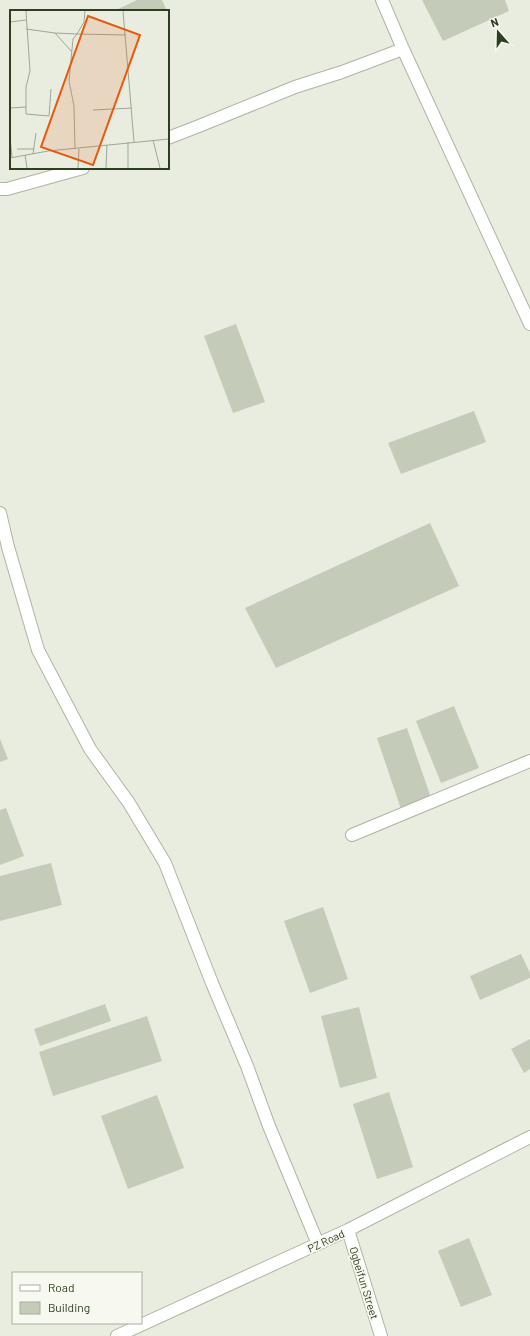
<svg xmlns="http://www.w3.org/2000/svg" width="530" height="1336" font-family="Barlow,sans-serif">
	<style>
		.building { fill: #c4cbb8 }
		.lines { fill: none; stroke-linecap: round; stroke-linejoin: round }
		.minor-casing { stroke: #adb5a2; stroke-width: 14 }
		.minor { stroke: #fff; stroke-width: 12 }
		.labels { text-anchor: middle; stroke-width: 3.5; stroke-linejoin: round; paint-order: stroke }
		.street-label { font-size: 11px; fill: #2e3f1f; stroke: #f7f9f1 }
		.inset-road { fill: none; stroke: #9ea793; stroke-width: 1 }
		.view { fill: #e8590c; fill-opacity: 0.15; stroke: #e8590c; stroke-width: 2 }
		.inset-edge { fill: none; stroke: #2e3f1f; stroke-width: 2 }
	</style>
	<rect width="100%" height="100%" fill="#e9ede0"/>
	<path class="building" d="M137,0h25l5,11h-53z
		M422,0h83l4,11 -66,30z
		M236,324l29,78 -32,11 -29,-77z
		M474,411l12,31 -85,32 -13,-31z
		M430,523l29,63 -183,82 -31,-60z
		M454,706l25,62 -38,15 -25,-62z
		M407,728l24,70 -30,11 -24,-71z
		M0,739l8,20 -8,3z
		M6,808l18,48 -24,9v-55z
		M51,863l11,42 -62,16v-45z
		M323,907l25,72 -38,14 -26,-72z
		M521,954l9,19v5l-50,22 -10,-24z
		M105,1004l6,17 -71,25 -6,-17z
		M359,1007l18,71 -37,10 -19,-72z
		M147,1016l15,45 -109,35 -14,-44z
		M530,1039v30l-6,4 -13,-24z
		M389,1092l24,75 -36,12 -24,-75z
		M157,1095l27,73 -56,21 -27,-73z
		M469,1238l23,57 -31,12 -23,-56z"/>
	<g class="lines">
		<g class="minor-casing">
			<path id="minor" d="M382,0l21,49 127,275
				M168,138l31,-12 96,-39 47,-15 61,-23
				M0,189h7l76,-21
				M0,513l8,34 30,103 52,99 39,54 36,60 47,120 35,83 22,60 49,118
				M352,835l178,-74
				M348,1230l33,106
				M117,1336l231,-106 182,-93"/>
		</g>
		<use href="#minor" class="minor"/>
	</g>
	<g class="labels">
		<g class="street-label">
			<text transform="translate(326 1241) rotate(-25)" y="4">PZ Road</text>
			<text transform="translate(364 1283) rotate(73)" y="4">Ogbeifun Street</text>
		</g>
	</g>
	<g transform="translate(10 10)">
		<rect width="159" height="159" fill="#e9ede0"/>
		<path class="inset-road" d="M16,1l4,60 -4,16v27l23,2 2,-27M113,1l11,131M0,12l16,-2M16,19l29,4 17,19M45,23l22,1 7,-12 1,-11M0,98l16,-1M83,100l39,-2M0,127l2,20M143,130l7,28M7,139h17M65,139l-1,-43 -5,-25 4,-42 4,-5 49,1M23,144l3,-21M15,145l2,13M0,148l38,-7 121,-12M68,158l1,-19M96,158l1,-23M118,158v-26"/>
		<path class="view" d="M78,6l52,19 -47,130 -52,-18z"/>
		<rect width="159" height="159" class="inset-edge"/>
	</g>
	<rect x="12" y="1272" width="130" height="52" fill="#f7f9f1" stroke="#a7af9d"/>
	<rect x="20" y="1285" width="20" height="6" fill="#ffffff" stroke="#a7af9d"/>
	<text x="48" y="1292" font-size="12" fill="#2e3f1f">Road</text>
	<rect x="20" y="1302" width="20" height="12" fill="#c4cbb8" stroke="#a7af9d"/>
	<text x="48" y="1312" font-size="12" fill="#2e3f1f">Building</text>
	<g transform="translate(498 32) rotate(340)" stroke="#f7f9f1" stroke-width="3" paint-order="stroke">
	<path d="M0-3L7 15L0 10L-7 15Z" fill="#2e3f1f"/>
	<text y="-6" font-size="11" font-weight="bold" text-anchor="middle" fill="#2e3f1f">N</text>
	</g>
</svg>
